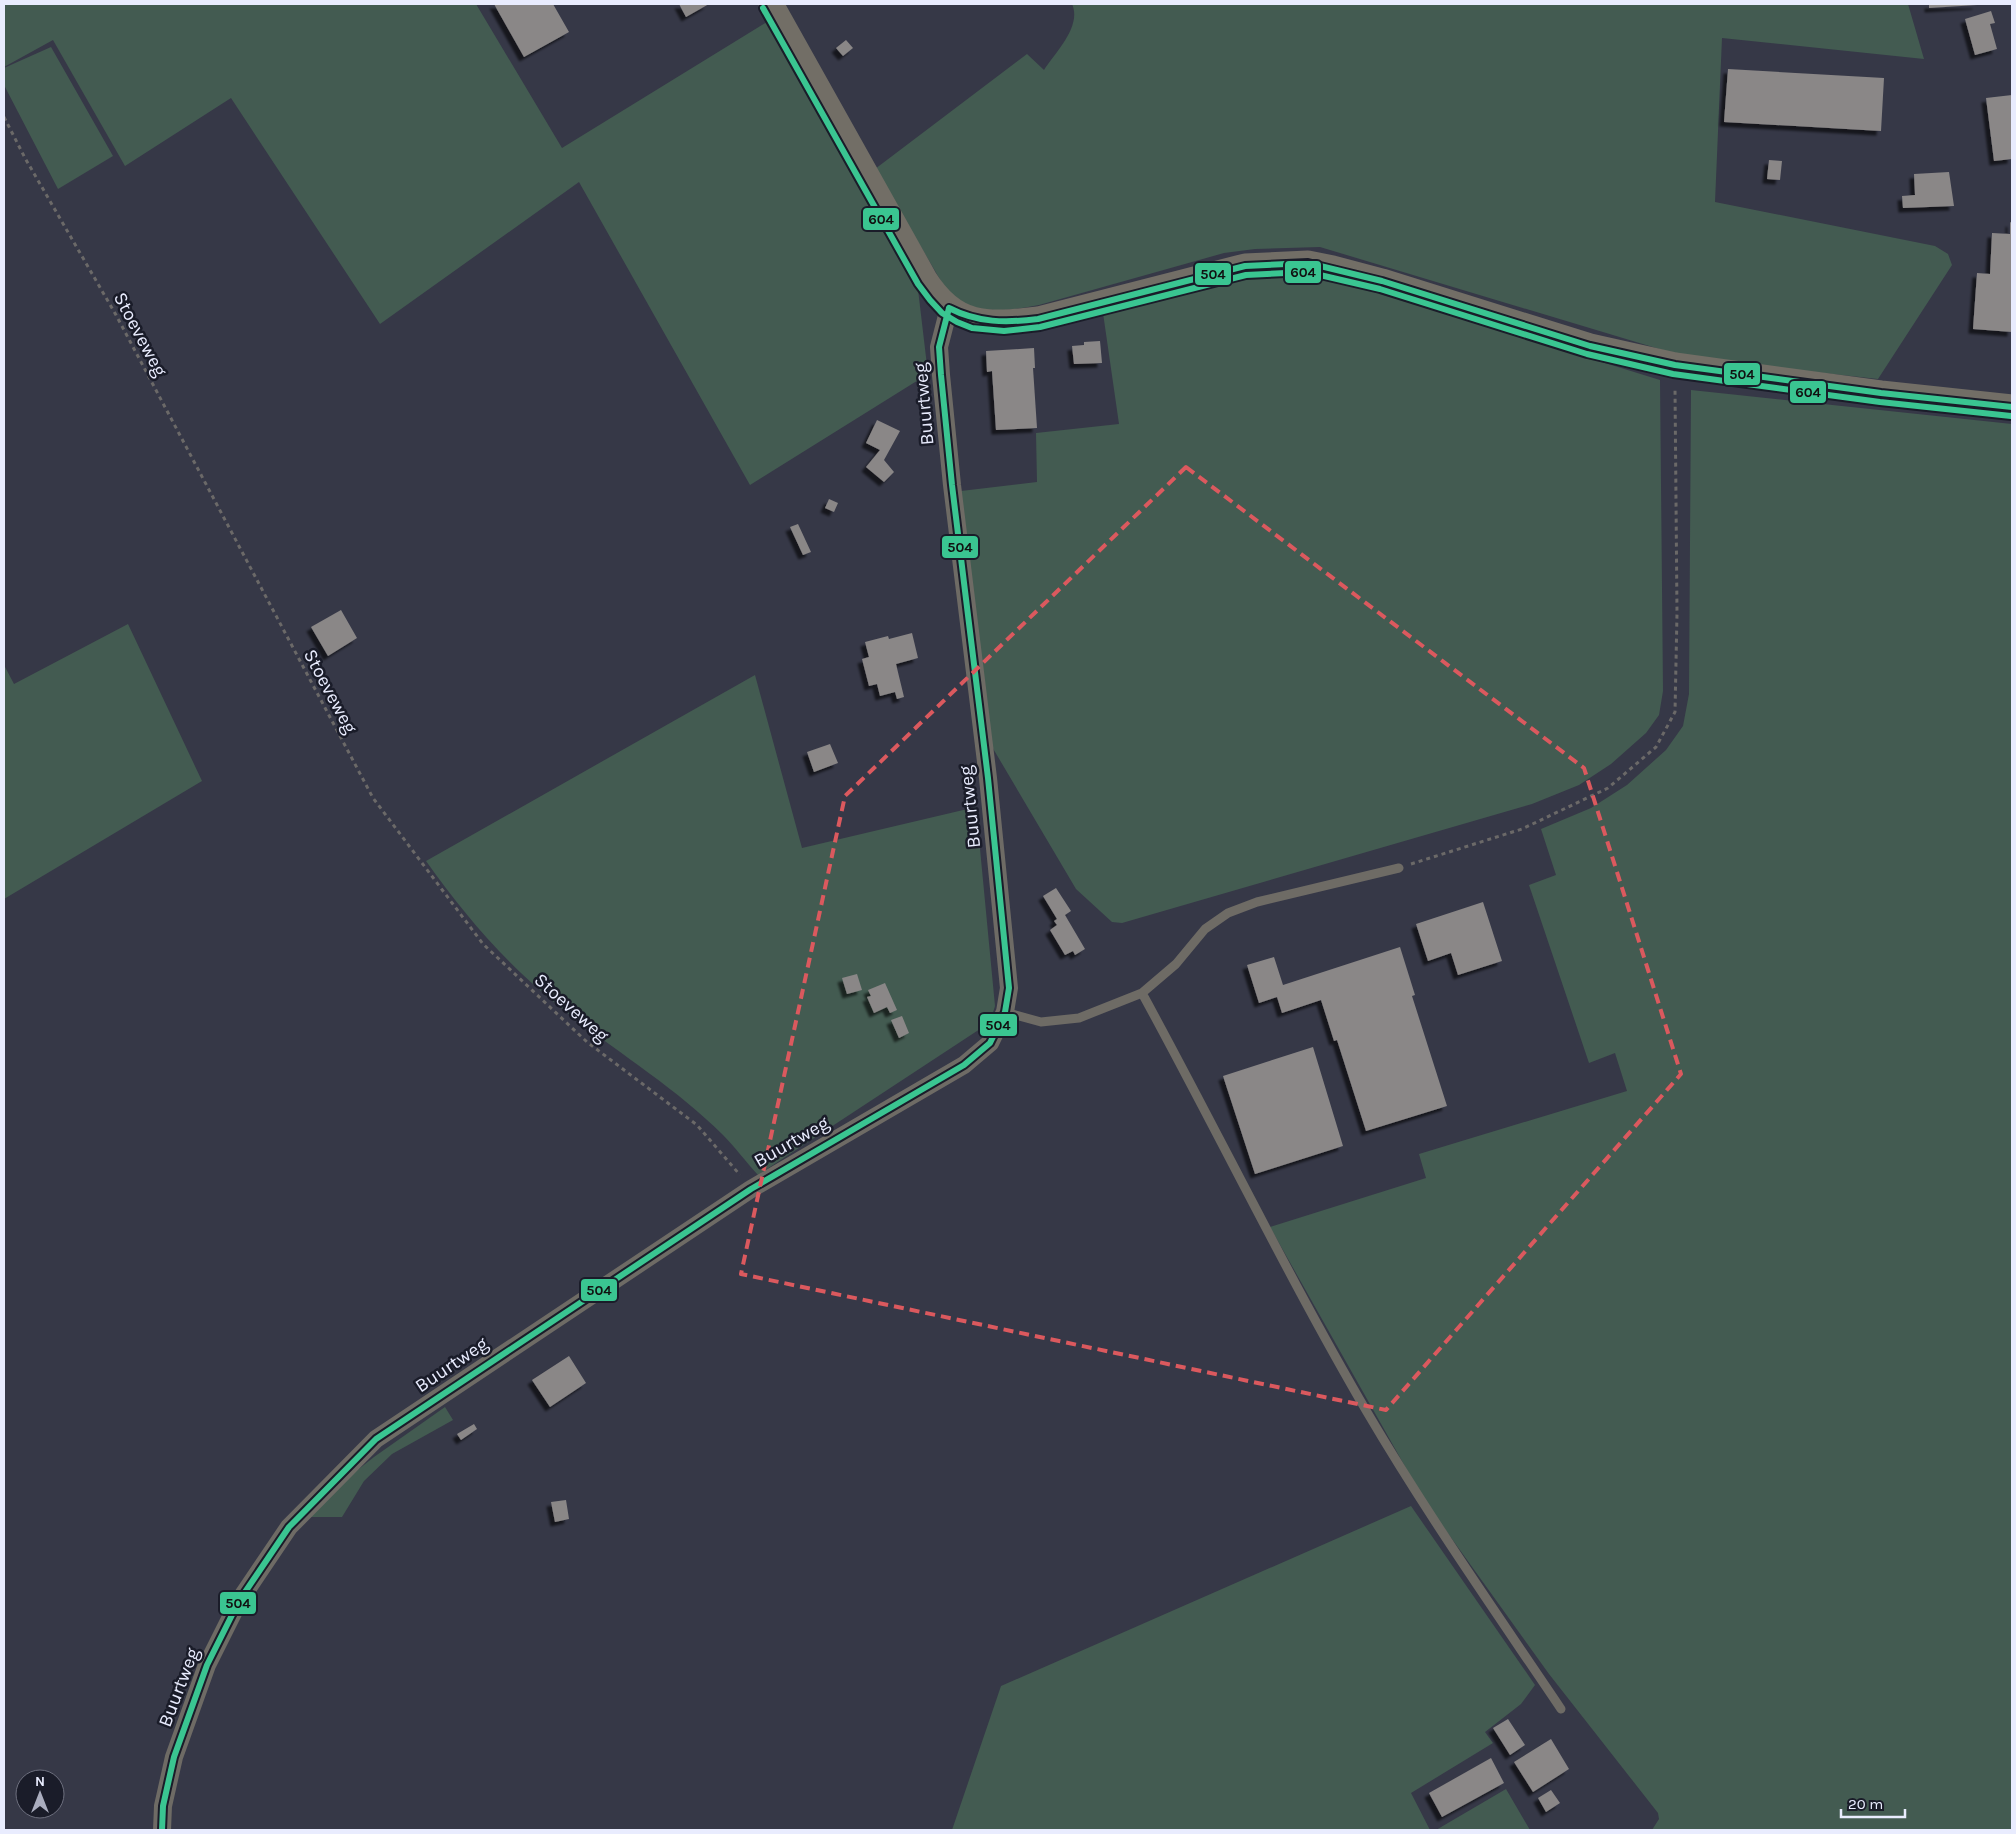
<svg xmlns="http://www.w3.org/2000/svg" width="2016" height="1834" font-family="Karla,sans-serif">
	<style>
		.green { fill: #435b51 }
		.building { fill: #8a8787; filter: url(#shadow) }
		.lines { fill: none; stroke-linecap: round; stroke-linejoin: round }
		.path { stroke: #6b6968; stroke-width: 3; stroke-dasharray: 4 4; stroke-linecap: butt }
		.lane { stroke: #6e6b65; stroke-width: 9 }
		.street { stroke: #6e6b65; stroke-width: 18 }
		.secondary { stroke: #726e66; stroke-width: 25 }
		.bus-1-casing { stroke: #1a1c29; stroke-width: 10 }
		.bus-2-casing { stroke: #1a1c29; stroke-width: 10 }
		.bus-1 { stroke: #3ac591; stroke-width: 6 }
		.bus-2 { stroke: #3ac591; stroke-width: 6 }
		.marked { fill: none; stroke: #db595e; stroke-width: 4; stroke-dasharray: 10 6; stroke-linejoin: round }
		.labels { text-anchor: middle; stroke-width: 5; stroke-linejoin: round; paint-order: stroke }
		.street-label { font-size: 19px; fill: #e9ecfe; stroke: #1a1c29 }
		.line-badge { stroke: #1a1c29; stroke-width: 2 }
		.pale-badge-label { font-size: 14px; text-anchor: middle; font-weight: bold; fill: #111 }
	</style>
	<defs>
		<filter id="shadow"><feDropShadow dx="-4.5" dy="4.5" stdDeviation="1" flood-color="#0009"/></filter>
	</defs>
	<rect width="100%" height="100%" fill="#363847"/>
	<path class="green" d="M4,4h472l86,144 205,-126 150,259 11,93 -178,111 -171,-303 -199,142 -149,-226 -106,68 -72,-126 -49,27z
		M1072,4h836l16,55 -202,-21 -7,164 220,44 13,8 4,11 -74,114 -156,-17 -56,-11 -346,-104 -65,2 -31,4 -185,52c-26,5 -66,11 -87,-8 -4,-5 -8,-11 -11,-16l-66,-112 152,-115 17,16c12,-18 38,-44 28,-66z
		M51,47l62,109 -55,33 -54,-104v-17z
		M1306,271l354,109 3,311 -4,24 -13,18 -35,31 -32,21 -47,19 -410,119 -10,-1 -36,-33 -88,-149 -27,-249 76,-9 -1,-49 83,-9 -16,-111 129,-36z
		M1691,390l321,34v1406h-360l7,-11 -1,-6 -109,-139 -125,-174 -154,-273 156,-49 -7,-24 208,-63 -12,-38 -26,10 -60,-178 27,-10 -15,-46 50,-21 36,-23 39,-35 17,-24 6,-32z
		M128,624l74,157 -198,118v-234l10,19z
		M755,675l47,173 174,-41 19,199 -4,13 -11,10 -222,146c-12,-13 -23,-28 -35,-40 -55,-55 -124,-93 -182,-144 -44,-38 -81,-82 -115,-130z
		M445,1407l8,13 -61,34 -28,27 -22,36h-35l43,-41 24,-19z
		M1411,1506l124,179 -14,19 -36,28 8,11 -82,50 19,37h-478l49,-144z
		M1506,1789l24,41h-94z"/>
	<path class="building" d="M494,4h59l16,28 -45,25z
		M679,4h30l-23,13z
		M1929,4h48v1l-48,3z
		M1991,11l4,12 -5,1 7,25 -22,6 -10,-36z
		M846,40l7,8 -10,8 -7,-8z
		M1728,69l156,9 -3,53 -157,-9z
		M2012,95v64l-18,2 -8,-63z
		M1769,160l13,1 -2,19 -13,-1z
		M1949,172l5,34 -51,2 -1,-12 13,-1 -1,-21z
		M2010,222l2,1v109l-39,-3 4,-56 13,1 2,-41 18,1z
		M1100,341l2,22 -28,1 -2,-18 12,-1v-3z
		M1034,348l1,20h-2l4,60 -41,2 -4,-59 -5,1 -1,-21z
		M877,420l23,11 -16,29 10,12 -10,10 -18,-15 14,-17 -14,-7z
		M829,499l9,4 -4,9 -9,-4z
		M798,524l13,28 -8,3 -13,-28z
		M341,610l16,28 -29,18 -17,-29z
		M912,633l6,25 -22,6 8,33 -7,2 -2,-7 -15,4 -3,-12 -8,2 -7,-27 7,-2 -4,-15 23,-6 1,3z
		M830,744l8,19 -24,9 -7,-20z
		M1056,888l15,23 -6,4 20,34 -10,6 -2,-4 -8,4 -15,-25 7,-5 -3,-4 3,-2 -14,-23z
		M1483,902l19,59 -44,14 -7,-22 -23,8 -12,-37z
		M1400,947l15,48 -3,1 35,110 -81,25 -29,-91 -3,1 -13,-41 -39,13 -5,-16 -18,6 -12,-38 27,-8 9,28z
		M857,974l5,16 -15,4 -5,-16z
		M885,983l12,27 -7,3 -3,-6 -13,6 -7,-16 4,-1 -3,-6z
		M902,1016l7,17 -10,5 -8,-18z
		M1313,1047l30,99 -88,28 -32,-98z
		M569,1356l17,27 -36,24 -18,-27z
		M474,1424l3,5 -16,11 -4,-6z
		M566,1500l3,19 -14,3 -4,-20z
		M1508,1719l17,26 -15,10 -17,-27z
		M1551,1739l18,30 -36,23 -19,-30z
		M1491,1758l13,25 -62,34 -13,-24z
		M1551,1790l9,13 -14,9 -8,-14z"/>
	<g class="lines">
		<path class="path" d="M4,117l21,41 91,157 257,483 110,146 104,98 110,83 43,50
			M1411,864l111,-35 86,-41 48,-41 19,-35 2,-99 -2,-225"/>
		<path class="lane" d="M1142,993c76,139 145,282 225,419 60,102 128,199 194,297
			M1005,1012l36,10 38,-4 63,-25 34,-29 29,-35 23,-16 29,-11 142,-34"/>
		<path class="street" d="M162,1830l1,-24 11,-49 33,-92 32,-64 50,-74 87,-88 375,-250 213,-124 26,-22 15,-31 4,-24 -21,-210 -36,-293 -11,-110 -2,-28 10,-39"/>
		<path class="secondary" d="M771,4l154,275c30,48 62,46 113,40l207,-53 63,-3 25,5 49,13 208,65 85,19 206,28 131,14"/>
		<g class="bus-1-casing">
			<path id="bus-1" d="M949,308c29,15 57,15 89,11l207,-53 63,-3 74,18 208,65 85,19 206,28 131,14
				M162,1830l1,-24 11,-49 33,-92 32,-64 50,-74 87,-88 375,-250 213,-124 26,-22 15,-31 4,-24 -21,-210 -36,-293 -11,-110 -2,-28 10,-39"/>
		</g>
		<g class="bus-2-casing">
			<path id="bus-2" d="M763,8l155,276 12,16 12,13 15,9 15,6 32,3 36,-4 206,-52 61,-3 73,17 207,65 86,20 207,28 131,14"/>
		</g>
		<use href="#bus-1" class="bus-1"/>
		<use href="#bus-2" class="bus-2"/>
	</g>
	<path class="marked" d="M1186,467l398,301 97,306 -295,336 -645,-136 104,-478z"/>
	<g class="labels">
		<g class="street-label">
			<text transform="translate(141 334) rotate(62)" y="7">Stoeveweg</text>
			<text transform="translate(923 404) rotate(-95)" y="7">Buurtweg</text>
			<text transform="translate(331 691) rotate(62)" y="7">Stoeveweg</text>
			<text transform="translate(969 807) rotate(-96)" y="7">Buurtweg</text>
			<text transform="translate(572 1007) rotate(42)" y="7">Stoeveweg</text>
			<text transform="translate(791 1141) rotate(-30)" y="7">Buurtweg</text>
			<text transform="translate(451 1364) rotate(-34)" y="7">Buurtweg</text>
			<text transform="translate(178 1687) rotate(-69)" y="7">Buurtweg</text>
		</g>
	</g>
	<g class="line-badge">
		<rect x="862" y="207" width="38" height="24" rx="5" fill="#3ac591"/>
		<rect x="1284" y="260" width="38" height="24" rx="5" fill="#3ac591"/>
		<rect x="1194" y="262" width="38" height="24" rx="5" fill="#3ac591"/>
		<rect x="1723" y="362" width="38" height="24" rx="5" fill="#3ac591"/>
		<rect x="1789" y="380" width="38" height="24" rx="5" fill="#3ac591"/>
		<rect x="941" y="535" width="38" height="24" rx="5" fill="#3ac591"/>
		<rect x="979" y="1013" width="39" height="24" rx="5" fill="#3ac591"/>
		<rect x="580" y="1278" width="38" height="24" rx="5" fill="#3ac591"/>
		<rect x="219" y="1591" width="38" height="24" rx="5" fill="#3ac591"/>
	</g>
	<g class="pale-badge-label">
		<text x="881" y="224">604</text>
		<text x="1303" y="277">604</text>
		<text x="1213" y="279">504</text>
		<text x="1742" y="379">504</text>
		<text x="1808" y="397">604</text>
		<text x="960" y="552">504</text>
		<text x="998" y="1030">504</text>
		<text x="599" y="1295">504</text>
		<text x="238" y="1608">504</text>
	</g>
	<rect width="2016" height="1834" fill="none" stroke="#e9ecfe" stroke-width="10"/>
	<g transform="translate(40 1794)"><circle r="24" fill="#1a1c29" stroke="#6d6f7e"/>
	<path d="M0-4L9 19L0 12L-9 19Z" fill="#aaadbe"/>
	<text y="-8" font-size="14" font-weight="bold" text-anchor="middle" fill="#e9ecfe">N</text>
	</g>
	<path d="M1841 1809v8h64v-8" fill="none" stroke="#e9ecfe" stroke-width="2.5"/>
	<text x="1848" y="1809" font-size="15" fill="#e9ecfe" stroke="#1a1c29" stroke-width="4" paint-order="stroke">20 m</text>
</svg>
